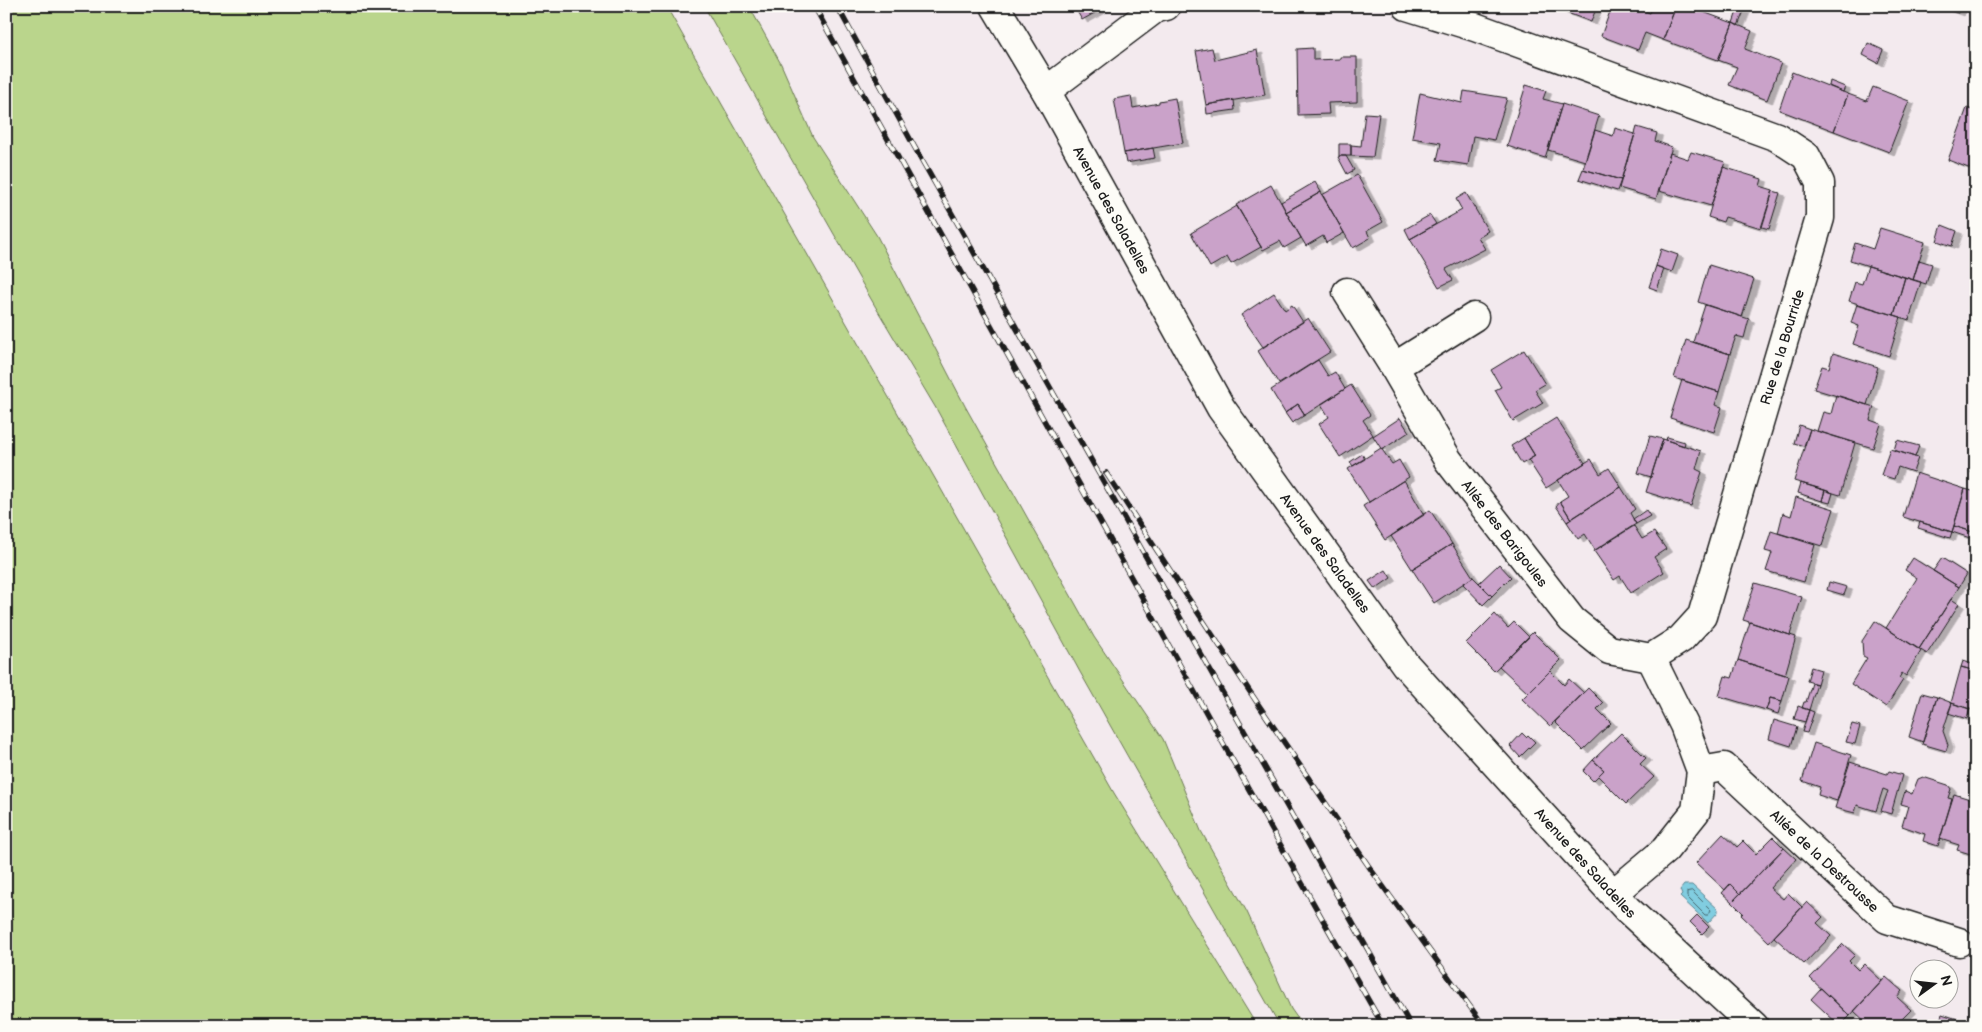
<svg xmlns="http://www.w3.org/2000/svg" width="1982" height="1032" font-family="'Balsamiq Sans',sans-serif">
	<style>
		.green { fill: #bad58c; stroke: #6b7854 }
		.water { fill: #81cde0; stroke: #598692 }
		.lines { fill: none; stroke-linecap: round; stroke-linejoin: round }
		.shore { stroke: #44636a; stroke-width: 1 }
		.building { fill: #caa2c9; stroke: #1c1c1c; filter: url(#shadow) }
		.minor-casing { stroke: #1c1c1c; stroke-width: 31 }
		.minor { stroke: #fdfcf7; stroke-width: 28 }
		.rail-casing { stroke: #1c1c1c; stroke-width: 5.5 }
		.rail { stroke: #fdfcf7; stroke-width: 4; stroke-dasharray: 11; stroke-linecap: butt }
		.labels { text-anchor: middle; stroke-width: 4; stroke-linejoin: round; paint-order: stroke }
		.street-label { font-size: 14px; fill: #1c1c1c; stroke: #fdfcf7 }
	</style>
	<defs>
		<filter id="shadow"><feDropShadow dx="5.5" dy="3" stdDeviation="0" flood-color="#0004"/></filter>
	</defs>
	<rect width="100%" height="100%" fill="#f3eaee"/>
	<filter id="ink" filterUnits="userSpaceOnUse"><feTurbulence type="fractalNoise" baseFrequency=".02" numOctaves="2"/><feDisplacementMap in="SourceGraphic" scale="10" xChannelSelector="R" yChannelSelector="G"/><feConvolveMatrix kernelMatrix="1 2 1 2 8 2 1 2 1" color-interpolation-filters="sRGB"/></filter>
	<g filter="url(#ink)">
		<path class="green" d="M6,6h660l448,787 143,233h-1251z
			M704,6h45l32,58 32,73 64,99 88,170 129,231 69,102 38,92 46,81 44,97 12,17h-23l-200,-354 -143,-262 -62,-104z"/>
		<path class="water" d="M1684,885h8l26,24v3l-10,11 -28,-26 2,-2 -2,-5z"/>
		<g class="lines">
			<path class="shore" d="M1692,891l19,19 -3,5h-3l-18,-18v-5z"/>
		</g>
		<path class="building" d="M1074,6h24l2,4 -18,10z
			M1549,6h48l-6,16z
			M1612,6h21l17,7 3,-7h23l-13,34 -18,-7 -7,17 -37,-14z
			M1676,6h11l46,17 -15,37 -55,-20z
			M1739,6h7l-8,20 -5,-3z
			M1938,6h23l-3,7z
			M1733,23l19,8 -7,18 36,14 -14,37 -38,-15 8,-18 -19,-7z
			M1868,43l15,7 -5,13 -15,-8z
			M1212,48l3,12 42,-10 8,45 -59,10 -10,-54z
			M1313,48v12l27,-1v-2h17v45l-29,1 1,11 -31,1 -1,-66z
			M1792,72l56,22 -14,37 -55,-21z
			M1830,81l15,6 -2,5 -14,-6z
			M1526,85l20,6 -3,8 19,5 -17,54 -38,-12z
			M1873,87l36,14 -20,51 -55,-21 14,-37 19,7z
			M1464,91l43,7 -13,42 -21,-4 -5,29 -31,-5 4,-17 -29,-5 8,-45 42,10z
			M1131,96l2,12 26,-5v-2l16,-3 8,45 -59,10 -10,-54z
			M1234,100l1,10 -28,4 -1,-9z
			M1562,104l37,12 -14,45 -37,-11z
			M1967,108l9,3v60l-28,-11z
			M1365,113l14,1 -6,43 -22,-1v-11l10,1z
			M1637,127l20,6 -2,8 17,6 -16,52 -37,-11z
			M1615,128l20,6 -14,46 -38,-11 12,-39 18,6z
			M1339,144h12v12h-12z
			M1153,148l2,10 -29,5 -2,-10z
			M1691,152l34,10 -14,44 -52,-15 11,-38 18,6z
			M1340,156h6l8,14 -7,4 -9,-17z
			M1723,167l39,12 -2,7 13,4 -12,38 -36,-11 -2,5 -15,-5z
			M1583,169l38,11 -4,11 -38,-12z
			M1357,175l26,47 -16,9 3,7 -17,10 -31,-53z
			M1315,182l6,10 -35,20 -5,-10z
			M1271,185l30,53 -17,10 -4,-7 -17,9 -27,-45z
			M1773,191l7,2 -11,36 -7,-2z
			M1321,192l23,41 -18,10 -3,-7 -17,10 -20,-34z
			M1466,193l22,38 -10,6 7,12 -39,20 7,11 -14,7 -29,-48 52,-29 -6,-11z
			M1237,206l24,41 -30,17 -4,-7 -17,10 -19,-34z
			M1430,215l6,9 -26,15 -5,-10z
			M1942,225l15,6 -5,15 -15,-5z
			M1880,228l45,14 -12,38 -63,-20 5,-17 18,6z
			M1661,249l17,6 -6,17 -16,-6z
			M1919,260l13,4 -6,20 -13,-4z
			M1709,265l45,14 -12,38 -44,-15z
			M1656,266l8,3 -7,21 -8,-3z
			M1868,266l37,11 -11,38 -45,-14 6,-19 7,2z
			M1905,277l16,5 -12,38 -15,-5z
			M1274,293l11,17 7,-5 11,17 -40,25 -22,-32z
			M1857,304l44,13 -12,39 -36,-12 6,-18 -8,-3z
			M1705,305l44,14 -5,19 -8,-2 -6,18 -37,-12z
			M1308,318l22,34 -51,32 -21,-33z
			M1686,340l44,14 -11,38 -45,-14z
			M1524,350l21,34 -10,6 8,13 -30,18 -18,-31 6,-3 -10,-17z
			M1833,353l45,14 -11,38 -53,-16 8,-23 7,2z
			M1318,360l10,16 7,-4 10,17 -40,26 -7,-11 -13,9 -14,-23z
			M1682,380l37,12 -4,13 7,2 -8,25 -44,-14z
			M1351,385l19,30 -7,5 10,15 -33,22 -21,-33 10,-7 -8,-13z
			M1836,395l38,12 -4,13 11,4 -8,24 -56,-17 6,-19 8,2z
			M1298,404l7,11 -13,8 -7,-10z
			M1400,418l9,14 -27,18 -9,-14z
			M1556,418l29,45 -39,25 -18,-28 7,-4 -11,-18z
			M1799,425l11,4 -6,17 -10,-3z
			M1810,429l45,14 -15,52 -46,-14z
			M1650,436l13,3 -12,38 -13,-4z
			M1667,437l18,5 -1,4 -18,-6z
			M1524,438l11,18 -13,8 -11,-18z
			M1663,439l38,12 -5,18 6,3 -11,34 -45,-14z
			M1897,440l22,6 -4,11 -21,-7z
			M1974,446h2v28l-5,-1z
			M1381,448l11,16 7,-4 10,17 -40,25 -21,-33z
			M1890,449l28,9 -5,14 -15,-5 -4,12 -13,-4z
			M1362,454l3,5 -12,7 -3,-4z
			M1591,459l9,15 9,-6 12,19 -50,32 -11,-18 8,-5 -10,-16z
			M1916,473l49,16 -13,43 -49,-15z
			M1404,480l20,35 -39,25 -22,-34z
			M1801,483l24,7 -3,11 -24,-8z
			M1621,487l14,22 -5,4 6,11 -41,26 -10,-16 -7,5 -11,-17z
			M1965,489l11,3v41l-22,-7z
			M1825,490l8,3 -3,10 -8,-2z
			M1796,497l38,12 -12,37 -44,-13 5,-20 8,3z
			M1560,501l11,18 -4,3 -11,-16z
			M1430,510l22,34 -40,25 -21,-33z
			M1646,510l4,6 -14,8 -3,-5z
			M1920,522l32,10 -2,6 -32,-10z
			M1634,526l8,13 12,-7 12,17 -12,8 10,15 -33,21 -11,-17 -6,4 -20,-29z
			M1954,526l22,7v7l-24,-8z
			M1771,531l44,14 -11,37 -38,-11 6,-18 -7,-2z
			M1452,544l21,33 -39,26 -22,-34z
			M1913,558l46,29 -40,62 -33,-21 31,-50 -12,-8z
			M1942,558l25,16 -8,13 -26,-16z
			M1499,564l12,13 -19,19 -13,-13z
			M1386,570l5,8 -16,11 -6,-8z
			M1473,577l19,19 -9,9 -20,-21z
			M1829,582l18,5 -3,8 -17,-5z
			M1755,583l47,14 -12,38 -47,-15z
			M1951,599l8,5 -32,50 -8,-5z
			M1495,614l13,14 6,-6 15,15 -35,34 -28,-28z
			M1875,621l46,30 -15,25 -4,-3 -3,5 4,2 -17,27 -35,-23 16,-26 -4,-2 -1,-15z
			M1750,622l46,15 -11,38 -47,-15z
			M1533,632l28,28 -33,33 -29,-27z
			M1738,660l51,16 -7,25 -12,-3 -4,12 -47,-14 6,-20 7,2z
			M1963,661l13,4v6l-15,-4z
			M1811,667l10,3 -4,14 -10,-3z
			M1961,667l15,4v40l-25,-8z
			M1550,671l14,14 5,-6 15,14 -34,33 -28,-27z
			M1812,683l5,1 -8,26 -7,-2 2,-6h2z
			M1588,688l15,15 -6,6 14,14 -28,27 -28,-28z
			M1922,693l15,4 -14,45 -14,-5z
			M1937,697l15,6 -9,28 5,14 -2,6 -24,-7z
			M1770,698l12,3 -4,13 -12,-4z
			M1952,703l18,6 -3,10 -19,-6z
			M1798,706l11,4 -4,12 -11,-3z
			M1809,710l5,2 -7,21 -5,-1z
			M1774,720l23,7 -6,19 -22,-7z
			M1852,724l8,2 -5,18 -9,-2z
			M1522,733l4,4 2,-2 7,7 -15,15 -10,-11z
			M1621,733l25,25 -6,6 14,13 -28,27 -28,-28 6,-6 -11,-10z
			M1814,743l37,12 -14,46 -19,-6 2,-8 -18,-6z
			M1593,760l11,10 -11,11 -10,-10z
			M1850,762l37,12 2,-3 13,4 -11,39 -10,-3 7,-20 -5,-2 -7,22 -19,-6 -2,8 -20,-5z
			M1923,777l25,8 3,4 -3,9 4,1 -14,47 -15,-5 2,-7 -23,-8 6,-20 -7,-2 4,-13 7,3 6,-15z
			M1954,794l22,7v75l-8,-2 6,-19 -17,-5 2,-5 -19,-6z
			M1723,834l14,13 6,-6 13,13 17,-17 11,11 -44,46 -10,-10 -5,6 -29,-27z
			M1784,848l12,11 -26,29 13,11 5,-6 14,14 -33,35 -28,-27 2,-2 -11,-11z
			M1730,884l10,10 -8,8 -10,-9z
			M1807,902l16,15 -6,6 14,13 -27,28 -30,-27z
			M1697,915l12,12 -7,7 -12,-12z
			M1843,944l12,11 -6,6 9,9 6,-6 18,17 -32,35 -40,-38z
			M1886,977l16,14 -5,6 14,13 -16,16h-25l-16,-15z
			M1821,988l29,28 -10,10 -29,-27z
			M1942,1014l34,11v1h-38z"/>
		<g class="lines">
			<g class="minor-casing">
				<g id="minor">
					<path id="s1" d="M995,6l51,85 175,317 184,256 222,245 127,117"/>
					<path d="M1407,6l68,21 302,110 29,19 14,27v35l-118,398 -21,23 -30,19 33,67 17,46 -5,40 -31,39 -51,43"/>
					<path d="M1046,91l110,-83 10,-2"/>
					<path id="s2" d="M1347,292l47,75 54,93 124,160 37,30 42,8"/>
					<path d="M1394,367l80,-50"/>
					<path id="s3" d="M1701,771l23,-4 163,152 72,23"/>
				</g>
			</g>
			<use href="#minor" class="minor"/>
			<g class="rail-casing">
				<path id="rail" d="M814,6l424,764 145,256
					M837,6l83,151 491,869
					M1106,473l154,234 112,164 112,155"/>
			</g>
			<use href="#rail" class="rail"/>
		</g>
	</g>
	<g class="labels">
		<g class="street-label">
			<text dy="5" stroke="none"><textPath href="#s1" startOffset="235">Avenue des Saladelles</textPath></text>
			<text transform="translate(1782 347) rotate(-73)" y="5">Rue de la Bourride</text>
			<text dy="5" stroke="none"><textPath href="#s2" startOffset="289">Allée des Barigoules</textPath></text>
			<text dy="5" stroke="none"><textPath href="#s1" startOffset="640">Avenue des Saladelles</textPath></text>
			<text dy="5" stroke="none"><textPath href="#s3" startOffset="161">Allée de la Destrousse</textPath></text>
			<text dy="5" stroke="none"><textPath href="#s1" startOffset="1045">Avenue des Saladelles</textPath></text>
		</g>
	</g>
	<rect width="1982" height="1032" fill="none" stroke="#fdfcf7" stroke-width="25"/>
	<rect x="12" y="12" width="1957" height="1007" fill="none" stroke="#1c1c1c" stroke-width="2" filter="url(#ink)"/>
	<g transform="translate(1934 984) rotate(75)"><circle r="24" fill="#fdfcf7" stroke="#a3a29f"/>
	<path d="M0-4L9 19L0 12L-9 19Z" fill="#1c1c1c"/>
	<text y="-8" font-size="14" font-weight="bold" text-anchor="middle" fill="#1c1c1c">N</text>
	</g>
</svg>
